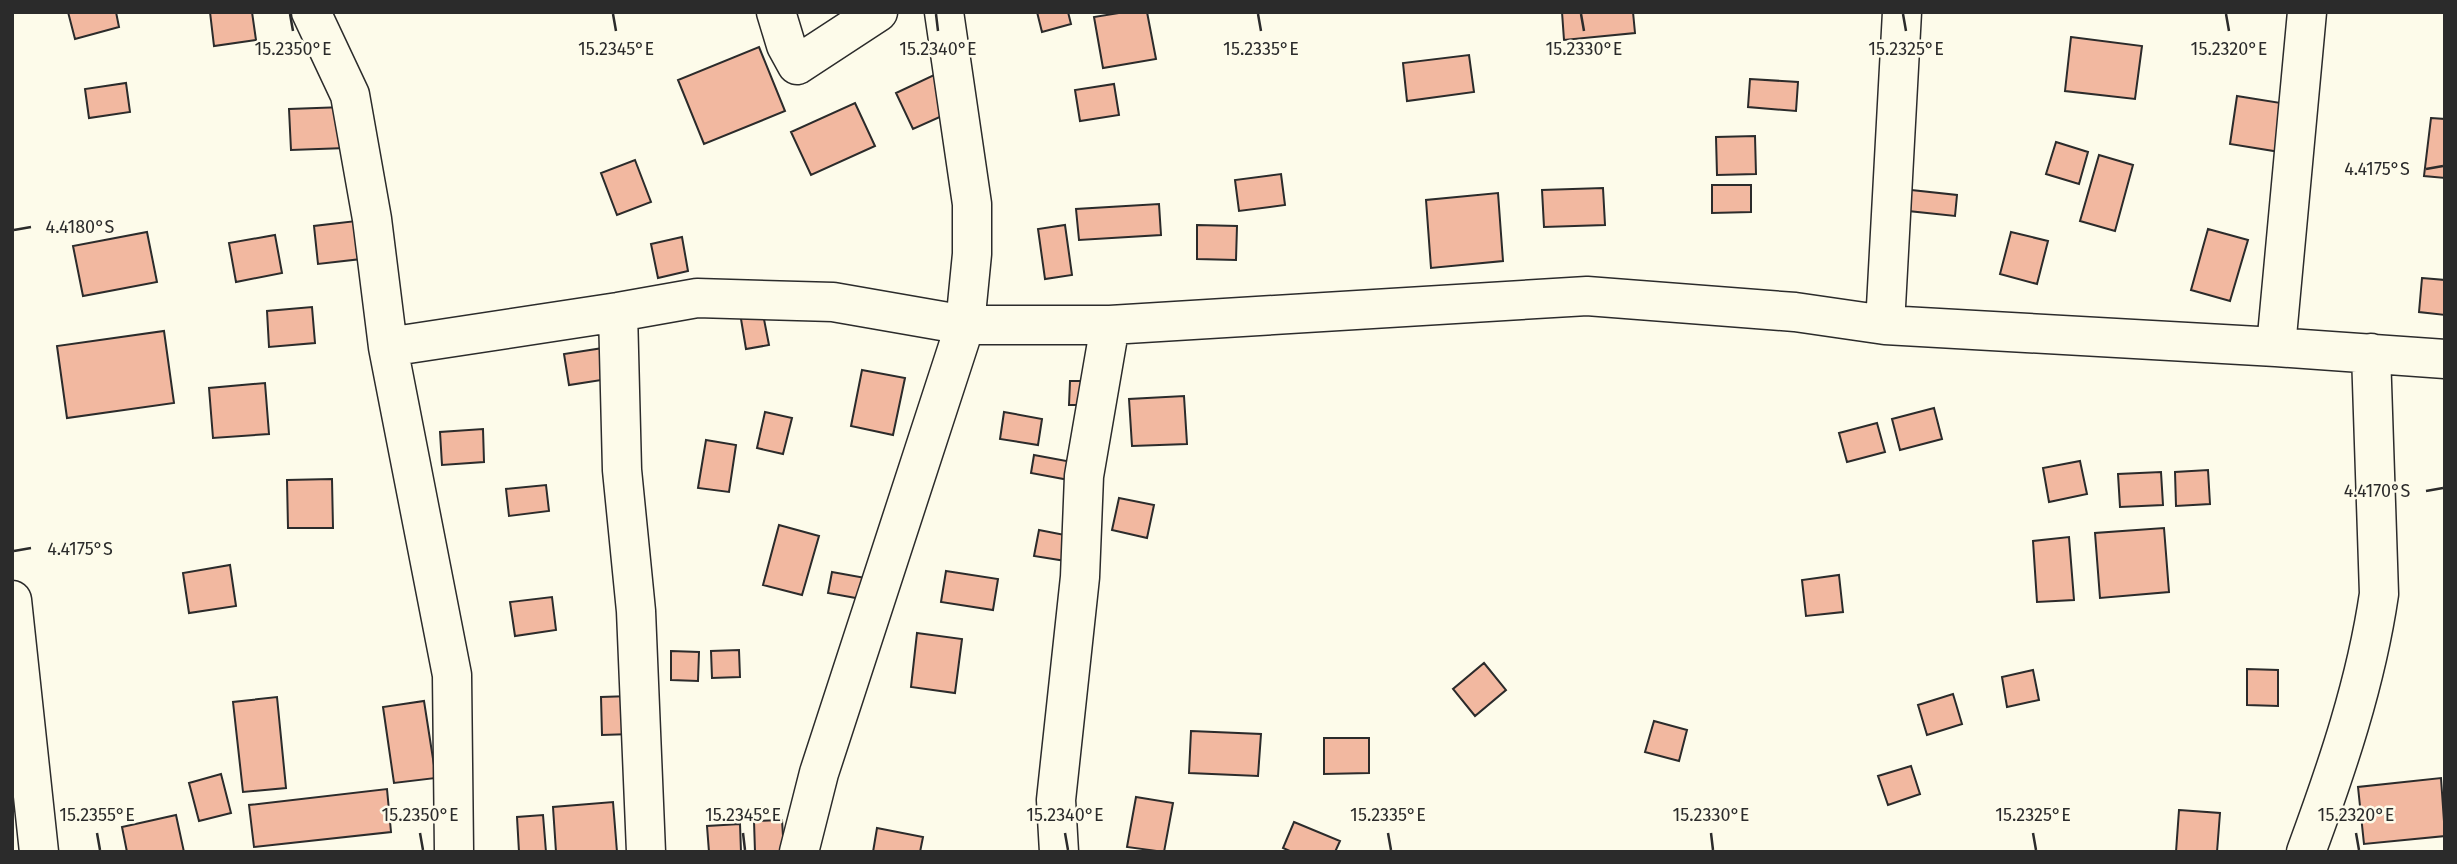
<svg xmlns="http://www.w3.org/2000/svg" width="2457" height="864" font-family="'Fira Sans',sans-serif">
	<style>
		.building { fill: #f2b8a0; stroke: #2b2b2b; stroke-width: 2 }
		.lines { fill: none; stroke-linecap: round; stroke-linejoin: round }
		.minor-casing { stroke: #2b2b2b; stroke-width: 41 }
		.minor { stroke: #fdfbea; stroke-width: 38 }
		.ticks { fill: none; stroke: #2b2b2b; stroke-width: 2.5 }
		.ticks-label { font-size: 18px; text-anchor: middle; fill: #2b2b2b; stroke: #fdfbea; stroke-width: 5; stroke-linejoin: round; paint-order: stroke }
	</style>
	<rect width="100%" height="100%" fill="#fdfbea"/>
	<path class="building" d="M68,12h48l3,15 -44,12z
		M210,12h42l4,28 -42,6z
		M1037,12h31l3,12 -29,8z
		M1125,12h22l9,47 -53,9 -9,-51z
		M1562,12h71l2,21 -71,7z
		M2071,37l71,9 -7,53 -70,-8z
		M759,47l26,64 -81,33 -26,-64z
		M1469,55l5,37 -67,9 -4,-38z
		M934,75l17,37 -38,17 -17,-36z
		M1750,79l48,3 -2,29 -48,-4z
		M126,83l4,29 -41,6 -4,-29z
		M1114,84l5,31 -39,6 -5,-31z
		M2237,96l50,8 -7,48 -50,-8z
		M855,103l20,43 -64,29 -20,-43z
		M344,107l2,41 -55,2 -2,-41z
		M2431,118l14,1v59l-21,-2z
		M1755,136l1,38 -39,1 -1,-38z
		M2056,142l32,10 -9,32 -33,-10z
		M2099,155l34,10 -18,66 -35,-10z
		M635,160l16,42 -34,13 -16,-42z
		M1281,174l4,31 -46,6 -4,-31z
		M1712,185h39v27l-39,1z
		M1603,188l2,37 -61,2 -2,-37z
		M1902,189l55,6 -2,21 -56,-6z
		M1498,193l5,68 -72,7 -5,-68z
		M1159,204l2,31 -82,5 -3,-31z
		M356,221l5,38 -43,5 -4,-38z
		M1065,225l7,50 -27,4 -7,-50z
		M1197,225l40,1 -1,34 -39,-1z
		M2208,229l40,11 -18,61 -39,-11z
		M147,232l10,50 -74,14 -10,-50z
		M2011,232l37,9 -11,43 -37,-10z
		M275,235l7,38 -46,9 -7,-39z
		M682,237l6,34 -30,7 -7,-34z
		M2422,278l23,2v35l-26,-3z
		M312,307l3,36 -46,4 -2,-36z
		M762,309l7,36 -23,4 -6,-36z
		M164,331l10,72 -107,15 -10,-72z
		M603,348l5,31 -39,6 -5,-31z
		M862,370l43,8 -12,57 -42,-9z
		M1070,381h19l-1,24h-19z
		M265,383l4,51 -56,4 -4,-50z
		M1184,396l3,48 -55,2 -3,-47z
		M1934,408l8,31 -42,11 -8,-31z
		M765,412l27,6 -9,36 -26,-6z
		M1004,412l38,7 -4,26 -38,-6z
		M1877,423l8,29 -38,10 -8,-29z
		M483,429l1,33 -42,3 -2,-33z
		M706,440l30,5 -7,47 -31,-4z
		M1034,455l38,7 -3,18 -38,-7z
		M2080,461l7,33 -38,8 -6,-34z
		M2208,470l2,34 -34,2 -1,-34z
		M2161,472l2,33 -43,2 -2,-33z
		M332,479l1,49h-45l-1,-48z
		M546,485l3,26 -40,5 -3,-27z
		M1119,498l35,7 -7,33 -35,-8z
		M779,525l40,11 -17,59 -39,-10z
		M2164,528l5,64 -69,6 -5,-65z
		M1039,530l31,6 -4,25 -32,-5z
		M2069,537l5,63 -37,2 -4,-61z
		M230,565l6,41 -47,7 -6,-40z
		M946,571l52,8 -5,31 -52,-8z
		M832,572l39,7 -4,21 -39,-7z
		M1839,575l4,37 -37,4 -4,-36z
		M552,597l4,33 -41,6 -5,-34z
		M917,633l45,6 -7,54 -44,-6z
		M739,650l1,27 -28,1 -1,-27z
		M671,651l28,1 -1,29 -27,-1z
		M1484,663l22,27 -31,26 -22,-27z
		M2247,669l31,1v36l-31,-1z
		M2033,670l6,30 -32,7 -5,-30z
		M1953,694l9,30 -35,11 -9,-30z
		M631,696l1,38 -30,1 -1,-38z
		M277,697l9,91 -43,4 -10,-90z
		M424,701l12,77 -42,5 -11,-76z
		M1654,721l33,9 -8,31 -34,-9z
		M1191,731l70,3 -3,42 -69,-3z
		M1324,738h45v35l-45,1z
		M1911,766l9,28 -32,11 -10,-29z
		M221,774l10,39 -32,8 -10,-38z
		M2441,778l4,58 -81,8 -6,-57z
		M387,789l4,43 -137,15 -5,-42z
		M1136,797l37,6 -9,49 -37,-5z
		M613,802l4,50h-61l-3,-45z
		M2179,810l41,3 -3,39h-41z
		M176,815l8,37h-57l-5,-25z
		M543,815l3,37h-27l-2,-35z
		M782,820l2,32h-29l-1,-31z
		M1294,822l46,19 -5,11h-43l-9,-4z
		M740,824l1,28h-32l-2,-26z
		M877,828l46,9 -3,15h-47z"/>
	<g class="lines">
		<g class="minor-casing">
			<path id="minor" d="M311,12l39,83 22,124 16,128 64,328 2,177
				M776,12l10,33 11,20 81,-53
				M618,312l4,158 14,141 10,241
				M1885,325l17,-313
				M388,347l230,-35 79,-14 136,4 132,23h145l477,-29 208,16 90,13 391,22 169,12
				M2276,347l31,-335
				M12,600l27,252
				M799,852l20,-79 146,-448 7,-71v-50l-28,-192
				M1059,852l-3,-52 24,-223 4,-101 26,-151
				M2306,852c31,-84 60,-169 73,-258l-8,-241"/>
		</g>
		<use href="#minor" class="minor"/>
	</g>
	<path class="ticks" d="M290,14l3,17M613,14l3,17M936,14l2,17M1258,14l3,17M1581,14l3,17M1903,14l3,17M2226,14l3,17M2426,169l17,-3M14,230l17,-3M2426,491l17,-3M14,551l17,-3M97,833l3,17M420,833l3,17M743,833l2,17M1065,833l3,17M1388,833l3,17M1711,833l2,17M2033,833l3,17M2356,833l3,17"/>
	<g class="ticks-label">
		<text x="293" y="55">15.2350°E</text>
		<text x="616" y="55">15.2345°E</text>
		<text x="938" y="55">15.2340°E</text>
		<text x="1261" y="55">15.2335°E</text>
		<text x="1584" y="55">15.2330°E</text>
		<text x="2229" y="55">15.2320°E</text>
		<text x="1906" y="55">15.2325°E</text>
		<text x="2377" y="175">4.4175°S</text>
		<text x="80" y="233">4.4180°S</text>
		<text x="2377" y="497">4.4170°S</text>
		<text x="80" y="555">4.4175°S</text>
		<text x="97" y="821">15.2355°E</text>
		<text x="420" y="821">15.2350°E</text>
		<text x="743" y="821">15.2345°E</text>
		<text x="1065" y="821">15.2340°E</text>
		<text x="1388" y="821">15.2335°E</text>
		<text x="1711" y="821">15.2330°E</text>
		<text x="2033" y="821">15.2325°E</text>
		<text x="2356" y="821">15.2320°E</text>
	</g>
	<rect width="2457" height="864" fill="none" stroke="#2b2b2b" stroke-width="28"/>
</svg>
